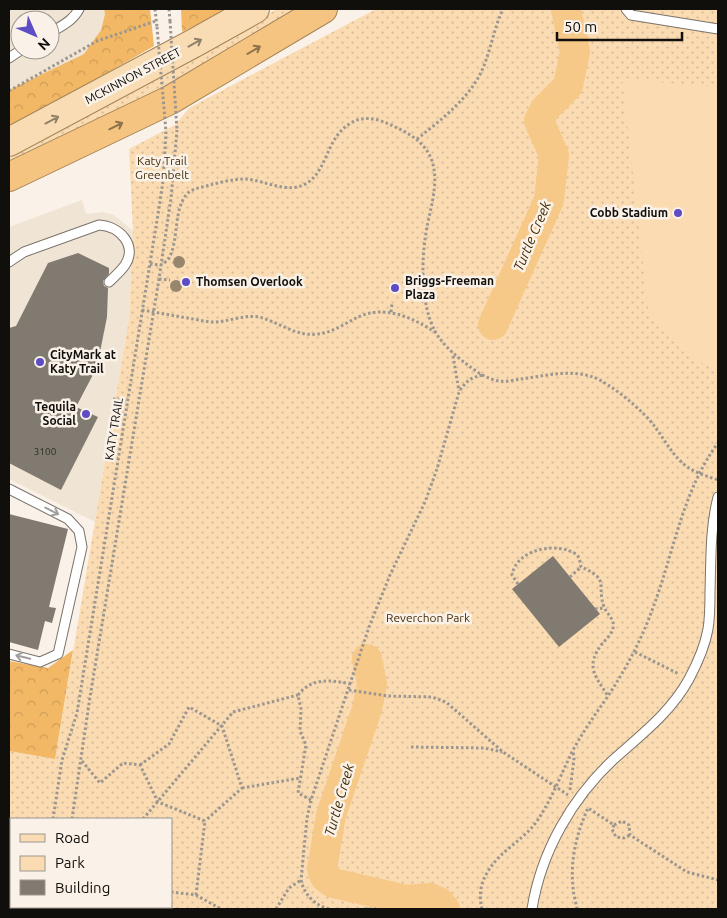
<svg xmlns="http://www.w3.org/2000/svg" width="727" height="918" font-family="Ubuntu,sans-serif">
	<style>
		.built { fill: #f0e5d4; fill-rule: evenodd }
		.green { fill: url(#green-dots); fill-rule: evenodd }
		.forest { fill: url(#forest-crowns) }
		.pitch { fill: #fbdbb2 }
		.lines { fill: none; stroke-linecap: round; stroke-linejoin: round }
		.river { stroke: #f7c989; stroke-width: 30 }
		.building { fill: #817a71 }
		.service-casing { stroke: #7a736a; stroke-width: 11 }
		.primary-casing { stroke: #a58557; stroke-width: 30 }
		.motorway-casing { stroke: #a58557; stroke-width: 30 }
		.path { stroke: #9b968f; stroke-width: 3; stroke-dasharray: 2.5 2.5; stroke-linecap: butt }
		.service { stroke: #fff; stroke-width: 9 }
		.primary { stroke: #f9dcb3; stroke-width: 28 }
		.motorway { stroke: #f5c480; stroke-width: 28 }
		.path-bridge { stroke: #9b968f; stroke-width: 3; stroke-dasharray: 2.5 2.5; stroke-linecap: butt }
		.tree { fill: #96866d }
		.oneway { stroke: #918068 }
		.oneway2 { stroke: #8e734c }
		.oneway3 { stroke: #a09f9e }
		.poi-dot { fill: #5e4cc5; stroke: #faf2e8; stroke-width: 2 }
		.labels { text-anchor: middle; stroke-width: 5; stroke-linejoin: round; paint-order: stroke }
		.number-label { font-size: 10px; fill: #2d2a25 }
		.street-label { font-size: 12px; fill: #110f0c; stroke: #faf2e8 }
		.park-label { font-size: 12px; fill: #452e09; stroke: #faf2e8 }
		.poi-label { font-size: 12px; font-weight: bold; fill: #110f0c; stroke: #faf2e8; text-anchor: start }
		.water-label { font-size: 14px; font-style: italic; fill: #432d07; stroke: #faf2e8 }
	</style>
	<defs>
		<pattern id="green-dots" width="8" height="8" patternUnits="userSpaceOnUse" patternTransform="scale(1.25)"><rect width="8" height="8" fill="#fbdbb2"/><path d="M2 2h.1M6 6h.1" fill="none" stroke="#d6bb98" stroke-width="1.8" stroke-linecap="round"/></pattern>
		<pattern id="forest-crowns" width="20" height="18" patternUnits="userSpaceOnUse" patternTransform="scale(1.25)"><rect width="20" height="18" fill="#f2b866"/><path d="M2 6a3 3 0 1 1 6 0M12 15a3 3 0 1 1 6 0" fill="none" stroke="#ce9d57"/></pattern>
	</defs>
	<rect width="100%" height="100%" fill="#faf2e8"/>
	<path class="built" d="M9,9h95l1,5 -4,16 -17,24 -75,36zM20,20h30v30h-30z
		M82,200l4,14 17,-2 11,3 19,16 -4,88 -34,203 -86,-43v-252z"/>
	<path class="green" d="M277,9h25l-231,129 -62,30v-10l19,-9z
		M376,9h342v900h-699l-10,-1v-157l46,8 74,-440 4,-88 -4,-82 46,-24 14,-17zM11,819h160v88h-160z"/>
	<path class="forest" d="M104,9h46l4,37 -143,82 -2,-9v-29l75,-36 17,-24 4,-16z
		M181,9h48l-47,23z
		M73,650l-18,109 -46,-8v-90l39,7z"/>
	<path class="pitch" d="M622,78l96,10v284l-31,-18 -29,-28 -10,-19z"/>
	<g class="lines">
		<path class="river" d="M493,325l56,-125 5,-45 -15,-34 6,-12 23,-23 7,-34 -9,-43
			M367,659l5,25 -5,25 -36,106 -9,54 3,8 8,6 74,17 23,-2 9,4 6,7"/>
	</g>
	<path class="building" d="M78,253l31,15v6l-6,7 1,5 4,2 -1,29 -10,50 -21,40 22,10 -37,73 -52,-27v-135l7,-2 32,-63z
		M9,514l59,15 -19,78 7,1 -4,15 -7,-2 -7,29 -29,-8z
		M553,556l47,58 -41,33 -47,-58z"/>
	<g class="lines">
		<g class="service-casing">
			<path id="service" d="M626,9l5,6 87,14
				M50,33c11,-7 23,-12 29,-24
				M9,58l12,-8
				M9,262l15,-10 75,-27c20,1 39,20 26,40 -4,6 -11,12 -16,17
				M9,489l59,30 11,12 3,16 -24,107 -18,8 -31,-8
				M532,909c9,-57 40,-111 82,-150 28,-25 57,-47 75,-80 8,-15 16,-33 19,-50 2,-12 2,-25 2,-37 1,-32 0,-64 8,-95"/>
		</g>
		<g class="primary-casing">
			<path id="primary" d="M9,142l187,-100 59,-33"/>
		</g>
		<g class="motorway-casing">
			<path id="motorway" d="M9,177l161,-77 153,-91"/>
		</g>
		<path class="path" d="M155,9l2,18
			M169,9l1,12
			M9,91l88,-50 59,-20
			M417,139c24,-19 54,-42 66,-71 8,-19 11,-40 20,-59
			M150,264l11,1c3,-2 8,-5 9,-9 9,-18 3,-50 19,-64 6,-4 14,-5 21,-7 11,-3 24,-6 35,-6 20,1 43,16 62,4 21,-13 19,-46 44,-60 13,-8 29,-4 42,3 16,7 33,17 39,35 7,21 -1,45 -5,66 -6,31 -7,78 9,106 7,11 17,21 28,29 10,8 22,17 35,19 7,1 15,-1 22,-2 23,-3 49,-10 72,-2 17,6 52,35 62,50 10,13 17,28 31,39 9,7 21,10 32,14
			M159,279l11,1
			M412,285l12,-2
			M142,310l68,12c16,1 34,-8 49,-5 20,5 37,20 58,17 15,-1 27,-10 39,-16 28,-14 55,-1 79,14
			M391,312l1,-8
			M453,356l6,35
			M113,399l15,2
			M570,577l11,-10
			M518,584l-6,-9c4,-23 35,-31 55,-25 3,1 8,3 10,5 3,3 3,8 4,12 30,13 15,17 23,40 3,7 11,12 9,21 -1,6 -7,11 -11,16 -17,22 -7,32 6,52
			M595,609l9,-1
			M635,652l44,22
			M349,690l39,6 44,1 14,5 57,50 65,43
			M411,747l74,1 17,4
			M82,761l18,22 23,-20 17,2 18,37 47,19 -9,74
			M140,765l29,-21 20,-37 33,19 20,62 -37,33
			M242,788l58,-10
			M570,790l4,-31 -1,-8
			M311,800l-13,-7 8,-48 -6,-14 1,-22 -3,-14c14,-18 33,-15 53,-11
			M53,819l9,-59 15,-47 82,-505 4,-27 3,-49
			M72,819l18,-122 69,-418 12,-81 6,-68
			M143,819l90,-107 65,-17
			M614,825l-2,4 4,8 8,1 6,-3
			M171,892l25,3 25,14
			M43,909v-2
			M56,909l1,-2
			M276,909l13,-21 12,-8
			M329,909c-15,-4 -25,-15 -28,-29l6,-62 4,-18 58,-173 21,-52 35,-73 12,-33 22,-77c6,-10 12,-15 24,-17
			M364,909h13
			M482,909c-3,-12 -2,-25 5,-36 12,-22 36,-32 50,-52 15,-22 24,-47 36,-71 10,-18 21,-34 33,-51 20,-30 36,-60 48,-94 20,-54 29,-115 64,-162
			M577,909c-1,-7 -4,-15 -4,-23 -3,-26 4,-54 15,-78l26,17 8,-4 7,4 1,10 57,37 31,8"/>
		<use href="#service" class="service"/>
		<use href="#primary" class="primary"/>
		<use href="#motorway" class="motorway"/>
		<path class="path-bridge" d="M170,21l7,109
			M157,27l9,105"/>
	</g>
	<g class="tree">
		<circle cx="179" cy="262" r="6"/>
		<circle cx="176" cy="286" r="6"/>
	</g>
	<defs><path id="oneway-shaft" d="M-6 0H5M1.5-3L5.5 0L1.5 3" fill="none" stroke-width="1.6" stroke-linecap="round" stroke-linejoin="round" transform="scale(1.25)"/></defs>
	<g class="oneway">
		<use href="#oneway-shaft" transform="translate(195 43) rotate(-29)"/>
		<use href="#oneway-shaft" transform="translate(52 120) rotate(-28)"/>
	</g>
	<g class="oneway2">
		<use href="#oneway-shaft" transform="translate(254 50) rotate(-31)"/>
		<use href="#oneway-shaft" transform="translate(116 126) rotate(-26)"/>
	</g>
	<g class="oneway3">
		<use href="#oneway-shaft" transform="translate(52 511) rotate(27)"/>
		<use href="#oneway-shaft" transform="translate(23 657) rotate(-166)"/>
	</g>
	<g class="poi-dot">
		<circle cx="678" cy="213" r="5"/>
		<circle cx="186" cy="282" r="5"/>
		<circle cx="395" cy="288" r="5"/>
		<circle cx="40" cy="362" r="5"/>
		<circle cx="86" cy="414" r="5"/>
	</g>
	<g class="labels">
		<g class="number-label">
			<text x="45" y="455">3100</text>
		</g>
		<g class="street-label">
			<text transform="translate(133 76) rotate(-28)" y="4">MCKINNON STREET</text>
			<text transform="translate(114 429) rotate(-81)" y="4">KATY TRAIL</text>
		</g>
		<g class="park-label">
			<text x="162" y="165">Katy Trail<tspan x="162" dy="14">Greenbelt</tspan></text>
			<text x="428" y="622">Reverchon Park</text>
		</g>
		<g class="poi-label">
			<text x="668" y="217" text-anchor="end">Cobb Stadium</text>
			<text x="405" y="285">Briggs-Freeman<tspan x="405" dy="14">Plaza</tspan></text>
			<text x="196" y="286">Thomsen Overlook</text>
			<text x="50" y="359">CityMark at<tspan x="50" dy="14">Katy Trail</tspan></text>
			<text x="76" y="411" text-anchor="end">Tequila<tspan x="76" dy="14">Social</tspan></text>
		</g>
		<g class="water-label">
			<text transform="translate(532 236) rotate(-67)" y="5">Turtle Creek</text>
			<text transform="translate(339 800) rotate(-74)" y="5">Turtle Creek</text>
		</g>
	</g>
	<rect width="727" height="918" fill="none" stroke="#110f0c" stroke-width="20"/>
	<rect x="10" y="818" width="162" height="90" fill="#faf2e8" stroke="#9d9790"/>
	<rect x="20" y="834" width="25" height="8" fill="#f9dcb3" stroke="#9d9790"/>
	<text x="55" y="843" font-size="15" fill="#110f0c">Road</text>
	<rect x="20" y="856" width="25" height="15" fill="#fbdbb2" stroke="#9d9790"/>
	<text x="55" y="868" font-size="15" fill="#110f0c">Park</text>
	<rect x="20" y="880" width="25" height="15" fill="#817a71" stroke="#9d9790"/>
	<text x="55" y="893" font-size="15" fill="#110f0c">Building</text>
	<g transform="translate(35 35) rotate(135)"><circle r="24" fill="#faf2e8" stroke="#9d9790"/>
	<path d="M0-4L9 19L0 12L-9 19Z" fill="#5e4cc5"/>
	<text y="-8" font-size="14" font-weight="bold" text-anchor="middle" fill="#110f0c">N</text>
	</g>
	<path d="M557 32v8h125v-8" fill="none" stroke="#110f0c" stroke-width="2.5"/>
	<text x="564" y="32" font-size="15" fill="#110f0c" stroke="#faf2e8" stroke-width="4" paint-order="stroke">50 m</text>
</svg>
